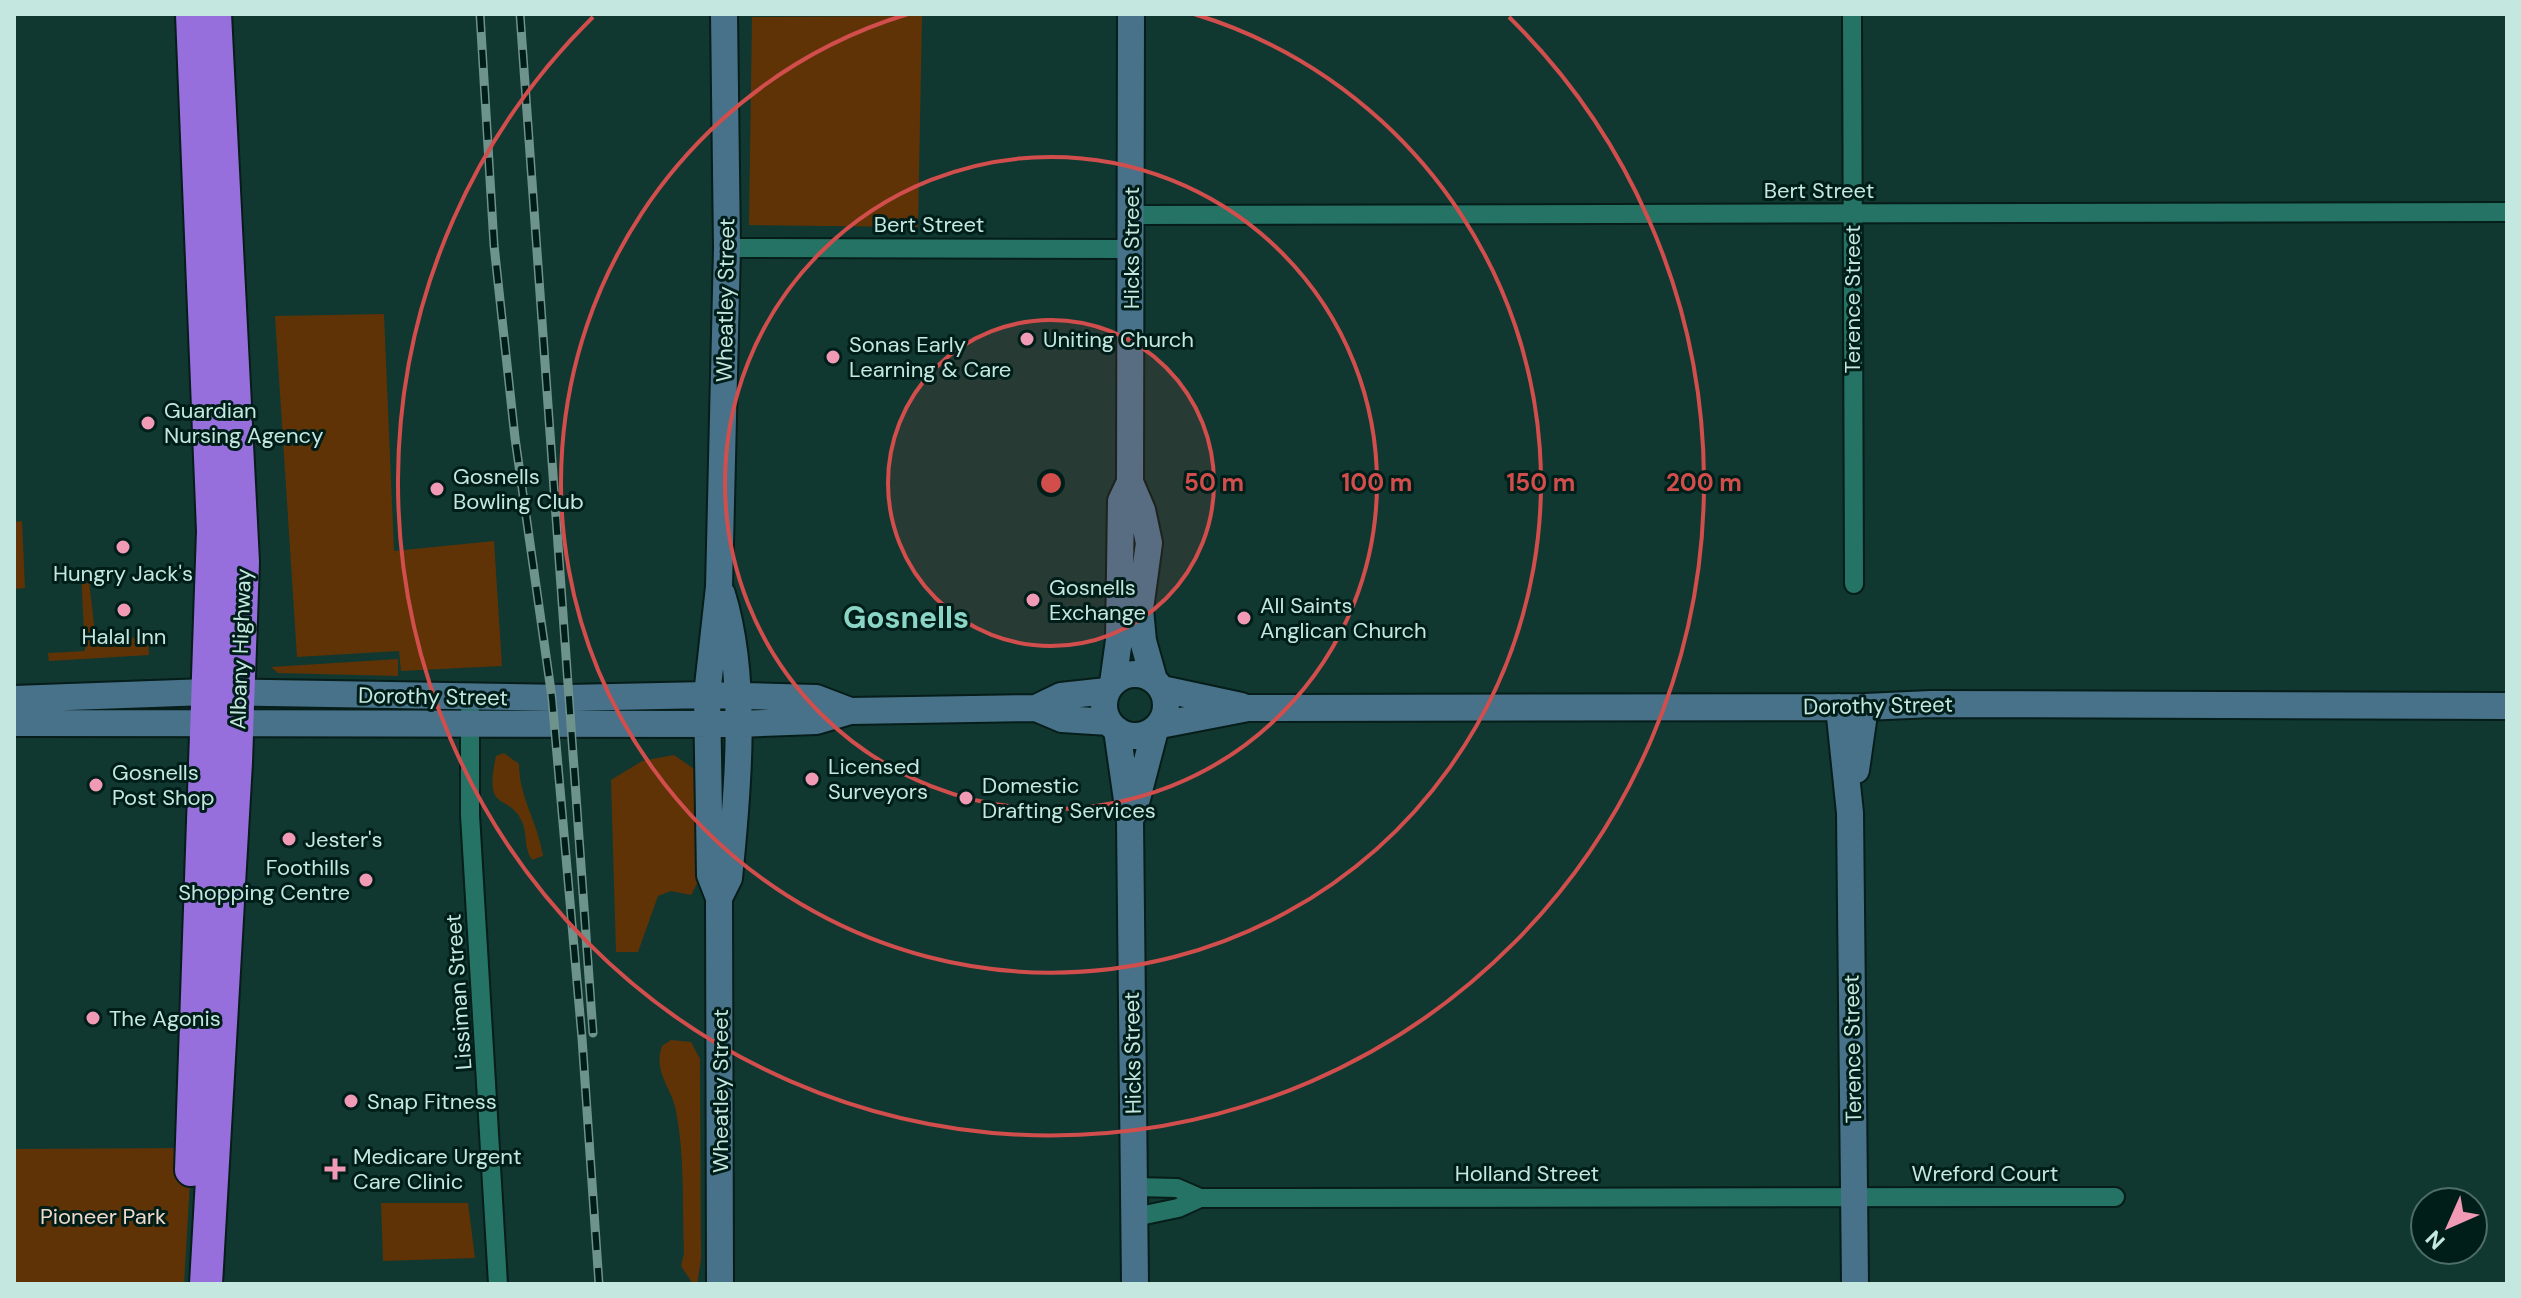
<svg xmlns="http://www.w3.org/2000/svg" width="2521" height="1298" font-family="'DM Sans',sans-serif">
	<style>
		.green { fill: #5f3306 }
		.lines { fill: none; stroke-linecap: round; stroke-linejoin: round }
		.street-casing { stroke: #061d19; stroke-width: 22 }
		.secondary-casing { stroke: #061d19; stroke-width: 30 }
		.highway-casing { stroke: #061d19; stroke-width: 36 }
		.street { stroke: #257365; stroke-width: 18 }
		.secondary { stroke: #477289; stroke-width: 26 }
		.highway { stroke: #976fdc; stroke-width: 32 }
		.rail-casing { stroke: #6e938c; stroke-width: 9 }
		.rail { stroke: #001e19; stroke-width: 6; stroke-dasharray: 18; stroke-linecap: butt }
		.ring { fill: none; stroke: #d24e4d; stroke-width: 4 }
		.poi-dot { fill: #f09ab6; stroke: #001e19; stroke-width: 3 }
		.labels { text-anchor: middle; stroke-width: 6; stroke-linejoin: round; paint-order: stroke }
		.street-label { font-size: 22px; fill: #c4e7df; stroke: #001e19 }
		.poi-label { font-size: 22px; fill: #c4e7df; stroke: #001e19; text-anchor: start }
		.park-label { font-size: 22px; fill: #f0d9c9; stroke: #001e19 }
		.district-label { font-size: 30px; font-weight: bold; fill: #8ad5c5; stroke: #001e19 }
		.centre { fill: #d24e4d; stroke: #001e19; stroke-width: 4 }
		.ring-label { font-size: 24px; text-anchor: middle; font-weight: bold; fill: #d24e4d; stroke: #001e19; stroke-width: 6; stroke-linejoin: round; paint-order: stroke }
	</style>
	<rect width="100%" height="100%" fill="#103831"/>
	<path class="green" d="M922,16l-4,211 -169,-2 3,-208z
		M384,314l10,237 100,-10 8,125 -101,5 -2,-20 -102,6 -22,-341z
		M22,521l3,67 -11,1v-67z
		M81,571l7,1 7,61 35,-2 1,7h17l1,17 -100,6 -1,-8 37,-2z
		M398,659v17l-120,-3 -7,-6z
		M504,753l15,11c0,33 19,59 24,92l-11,4c-8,-11 -5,-25 -9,-36 -14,-34 -40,-7 -27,-68z
		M674,755l23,16 3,107 -9,17 -20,-4 -13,5 -20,56h-22l-5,-172 31,-19z
		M671,1040l20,2 9,17 1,201 -4,24h-4l-12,-18 3,-13c-2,-48 1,-96 -8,-142 -5,-25 -23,-39 -14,-65z
		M192,1148l-8,136h-170v-135z
		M381,1203h87l7,55 -92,3z"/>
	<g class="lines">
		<g class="street-casing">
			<path id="street" d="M1852,14l2,570
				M1131,215l1376,-3
				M727,248l404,1
				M470,712v103l28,469
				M1136,1187l41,1 23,10 915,-1
				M1135,1217l43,-9 22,-10"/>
		</g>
		<g class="secondary-casing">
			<path id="secondary" d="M1131,14l-1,468 12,28 7,33 -9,66 3,32 11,39
				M1104 705a31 31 0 1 1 62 0a31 31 0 1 1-62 0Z
				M1113,683l6,-43 2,-139 9,-19
				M1162,689l79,17
				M14,699l193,-7 360,6 140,-3 109,3 34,13
				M1839,707l11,106 5,471
				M1036,708l25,-12 46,-5
				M14,723l723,1 79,-3 34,-10 186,-3 26,11 47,3
				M1160,725l88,-17 617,-1 66,-3 576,2
				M1117,730l13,91 5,463
				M1856,770l9,-63
				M1133,814l22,-84
				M719,898l10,-20c9,-88 19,-200 -7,-284
				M720,1284l-1,-386 -9,-23 -3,-180 12,-108 8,-339 -3,-234"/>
		</g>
		<g class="highway-casing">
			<path id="highway" d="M191,1170l22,-639 -21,-517
				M206,1284l30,-522 7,-200 -28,-548"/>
		</g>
		<use href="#street" class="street"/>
		<use href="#secondary" class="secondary"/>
		<use href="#highway" class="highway"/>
		<g class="rail-casing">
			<path id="rail" d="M480,14l14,231 21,193 37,260 30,340 17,246
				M520,14l73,1019"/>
		</g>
		<use href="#rail" class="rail"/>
	</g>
	<circle cx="1051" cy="483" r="163" fill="#d24e4d" fill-opacity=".12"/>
	<g class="ring">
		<circle cx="1051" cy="483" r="163"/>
		<circle cx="1051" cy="483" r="326"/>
		<path d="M1194 14A490 490 0 1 1 908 14"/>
		<path d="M1509 17A653 653 0 1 1 593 17"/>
	</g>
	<g class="poi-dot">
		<circle cx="1027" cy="339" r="8"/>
		<circle cx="833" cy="357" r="8"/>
		<circle cx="148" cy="423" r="8"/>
		<circle cx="437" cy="489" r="8"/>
		<circle cx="123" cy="547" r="8"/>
		<circle cx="1033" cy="600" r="8"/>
		<circle cx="124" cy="610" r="8"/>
		<circle cx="1244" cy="618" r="8"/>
		<circle cx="812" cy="779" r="8"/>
		<circle cx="96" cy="785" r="8"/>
		<circle cx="966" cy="798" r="8"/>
		<circle cx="289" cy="839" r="8"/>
		<circle cx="366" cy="880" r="8"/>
		<circle cx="93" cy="1018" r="8"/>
		<circle cx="351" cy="1101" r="8"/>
		<path d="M331 1157h8v8h8v8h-8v8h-8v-8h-8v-8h8z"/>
	</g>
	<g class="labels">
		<g class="street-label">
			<text x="1819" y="198">Bert Street</text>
			<text x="929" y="232">Bert Street</text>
			<text transform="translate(1131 248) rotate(-90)" y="8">Hicks Street</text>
			<text transform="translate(1852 299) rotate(-90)" y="8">Terence Street</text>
			<text transform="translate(725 300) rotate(-89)" y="8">Wheatley Street</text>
			<text transform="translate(240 649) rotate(-88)" y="8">Albany Highway</text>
			<text transform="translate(433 696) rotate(1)" y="8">Dorothy Street</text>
			<text transform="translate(1878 705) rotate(-1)" y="8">Dorothy Street</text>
			<text transform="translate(458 992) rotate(-94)" y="8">Lissiman Street</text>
			<text transform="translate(1852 1049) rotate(-91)" y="8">Terence Street</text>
			<text transform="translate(1132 1053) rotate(-91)" y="8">Hicks Street</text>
			<text transform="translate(720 1091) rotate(-90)" y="8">Wheatley Street</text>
			<text x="1527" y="1181">Holland Street</text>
			<text x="1985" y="1181">Wreford Court</text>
		</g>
		<g class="poi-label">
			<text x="1043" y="347">Uniting Church</text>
			<text x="849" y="352">Sonas Early<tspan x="849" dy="25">Learning &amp; Care</tspan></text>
			<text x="164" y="418">Guardian<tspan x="164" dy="25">Nursing Agency</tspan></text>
			<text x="453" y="484">Gosnells<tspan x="453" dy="25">Bowling Club</tspan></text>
			<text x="123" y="581" text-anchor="middle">Hungry Jack's</text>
			<text x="1049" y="595">Gosnells<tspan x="1049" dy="25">Exchange</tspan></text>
			<text x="1260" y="613">All Saints<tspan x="1260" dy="25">Anglican Church</tspan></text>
			<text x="124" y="644" text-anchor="middle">Halal Inn</text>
			<text x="828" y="774">Licensed<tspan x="828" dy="25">Surveyors</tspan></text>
			<text x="112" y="780">Gosnells<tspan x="112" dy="25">Post Shop</tspan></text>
			<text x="982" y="793">Domestic<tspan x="982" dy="25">Drafting Services</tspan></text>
			<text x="305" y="847">Jester's</text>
			<text x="350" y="875" text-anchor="end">Foothills<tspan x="350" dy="25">Shopping Centre</tspan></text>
			<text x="109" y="1026">The Agonis</text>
			<text x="367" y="1109">Snap Fitness</text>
			<text x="353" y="1164">Medicare Urgent<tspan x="353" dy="25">Care Clinic</tspan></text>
		</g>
		<g class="park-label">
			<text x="103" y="1224">Pioneer Park</text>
		</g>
		<g class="district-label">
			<text x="906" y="628">Gosnells</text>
		</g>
	</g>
	<circle cx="1051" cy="483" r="12" class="centre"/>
	<g class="ring-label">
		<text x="1214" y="491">50 m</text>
		<text x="1377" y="491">100 m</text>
		<text x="1541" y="491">150 m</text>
		<text x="1704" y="491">200 m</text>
	</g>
	<rect width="2521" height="1298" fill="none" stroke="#c4e7df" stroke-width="32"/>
	<g transform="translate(2449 1226) rotate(225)"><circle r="38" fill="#001e19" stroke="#4e6e68" stroke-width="2"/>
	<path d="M0-6L14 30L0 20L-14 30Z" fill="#f09ab6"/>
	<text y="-12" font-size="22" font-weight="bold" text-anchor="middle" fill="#c4e7df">N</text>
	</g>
</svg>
